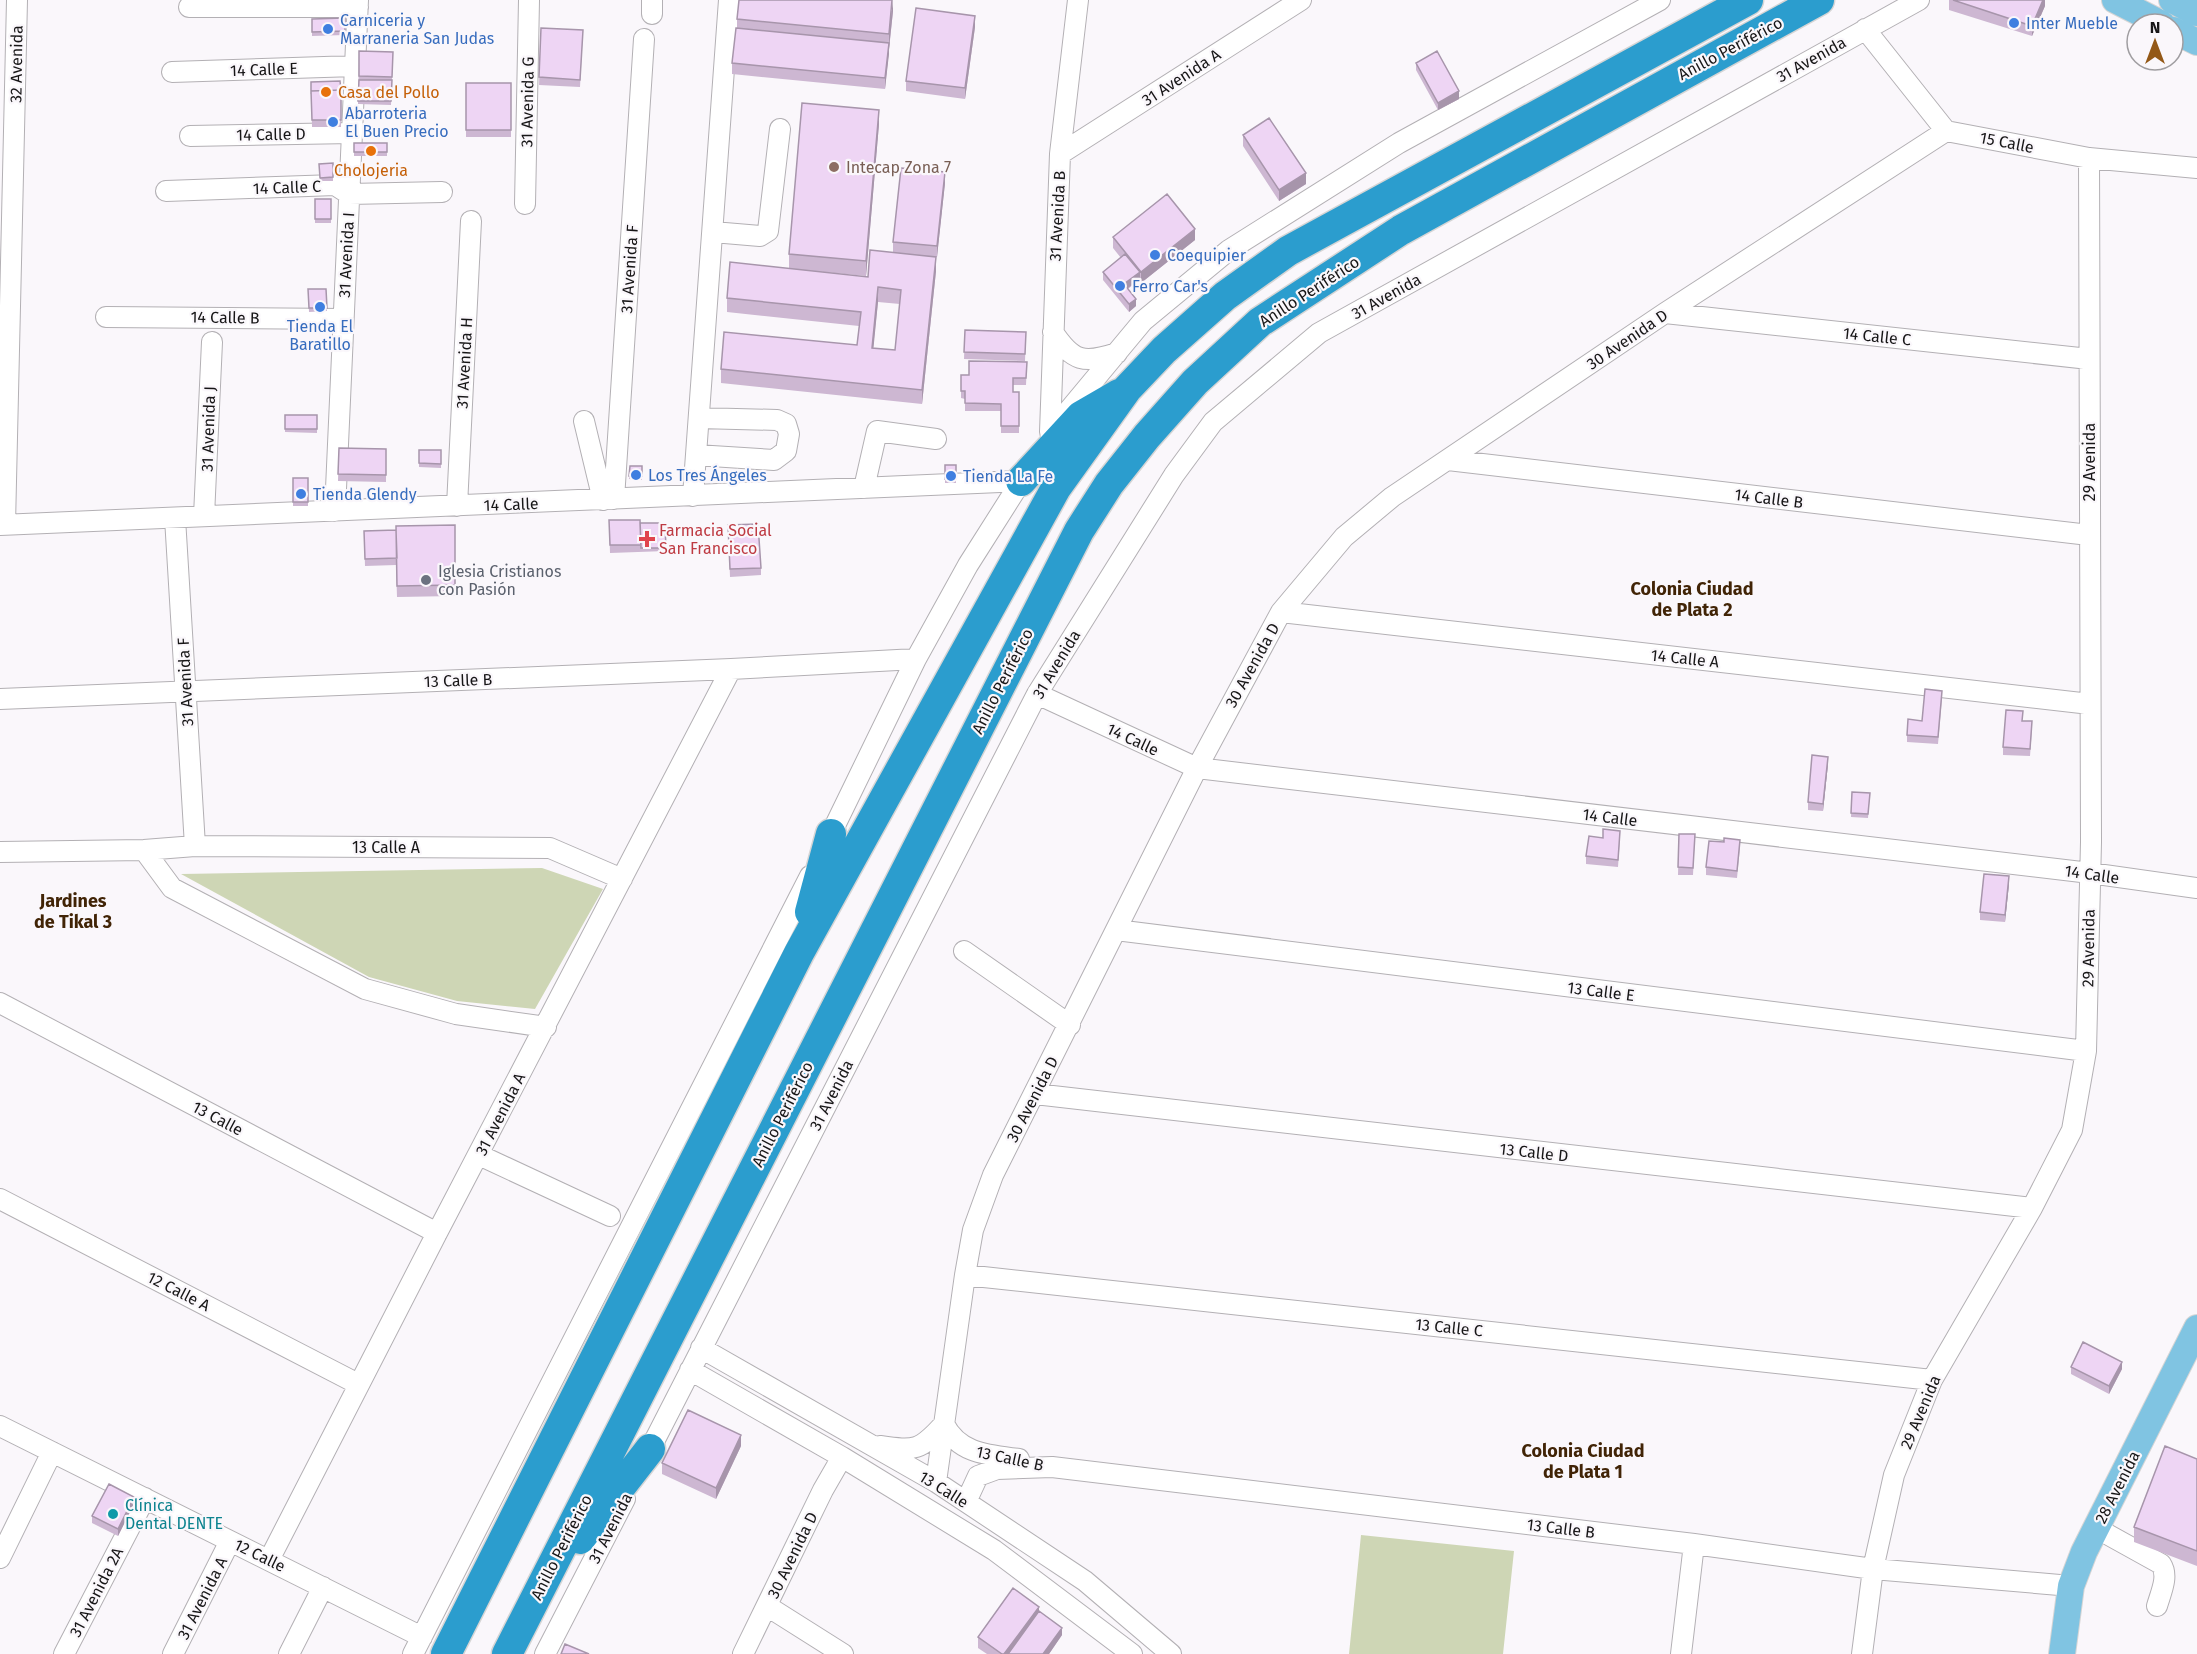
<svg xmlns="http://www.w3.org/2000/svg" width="2197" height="1654" font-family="'Fira Sans',sans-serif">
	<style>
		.green { fill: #ced6b5 }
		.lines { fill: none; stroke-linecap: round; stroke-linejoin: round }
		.minor-casing { stroke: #b3b0b4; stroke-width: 22 }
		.major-casing { stroke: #d5d5d5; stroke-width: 28 }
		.highway-casing { stroke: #d5d5d5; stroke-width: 33 }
		.minor { stroke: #fff; stroke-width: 20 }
		.major { stroke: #80c4e2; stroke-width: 26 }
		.highway { stroke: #2b9dce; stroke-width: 30 }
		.wall { fill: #cdb7d2; fill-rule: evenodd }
		.shaded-wall { fill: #a795ab }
		.building { fill: #eed5f4; stroke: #a795ab; stroke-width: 1.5; fill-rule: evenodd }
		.shop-dot { fill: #3f7fe0; stroke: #faf7fb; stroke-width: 2 }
		.food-dot { fill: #e8710a; stroke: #faf7fb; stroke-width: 2 }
		.education-dot { fill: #8d6e63; stroke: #faf7fb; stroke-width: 2 }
		.health-dot { fill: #e0444e; stroke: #faf7fb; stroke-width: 2 }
		.worship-dot { fill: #6b7280; stroke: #faf7fb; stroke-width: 2 }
		.culture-dot { fill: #0f9aa8; stroke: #faf7fb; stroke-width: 2 }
		.labels { text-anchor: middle; stroke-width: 4.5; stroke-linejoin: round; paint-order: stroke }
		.shop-label { font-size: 16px; fill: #366cbe; stroke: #faf7fb; text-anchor: start }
		.street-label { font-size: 16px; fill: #171617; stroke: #faf7fb }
		.food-label { font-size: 16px; fill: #c56008; stroke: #faf7fb; text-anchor: start }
		.education-label { font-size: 16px; fill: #785e54; stroke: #faf7fb; text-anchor: start }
		.health-label { font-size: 16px; fill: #be3a42; stroke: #faf7fb; text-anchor: start }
		.worship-label { font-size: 16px; fill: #5b616d; stroke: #faf7fb; text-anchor: start }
		.culture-label { font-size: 16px; fill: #0d838f; stroke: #faf7fb; text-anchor: start }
		.neighbourhood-label { font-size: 18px; font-weight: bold; fill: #412406; stroke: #faf7fb }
	</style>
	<rect width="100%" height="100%" fill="#faf7fb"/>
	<path class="green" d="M542,868l61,21 -68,120 -78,-8 -88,-24 -188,-103z
		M1361,1535l153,16 -11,103h-154z"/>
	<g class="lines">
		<g class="minor-casing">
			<path id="minor" d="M652,0v14
				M189,7h169
				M1865,29l81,102 143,27 108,10
				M172,72l183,-6
				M190,136l162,-3
				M1060,154l241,-154
				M166,191l169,-6 14,9 93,-2
				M525,204l4,-204
				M713,232l47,4 8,-5 12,-102
				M1665,313l424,46
				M106,317l237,2
				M1053,332c20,30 31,32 64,21
				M584,421l19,79
				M1059,422l84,-101 86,-71 170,-107 261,-143
				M1050,432l10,-278 18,-154
				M696,455l78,5 12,-9 3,-17 -3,-10 -9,-4 -78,-2
				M1448,460l641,75
				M864,488l13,-57 59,8
				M693,496l36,-496
				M614,499l30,-460
				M457,506l14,-285
				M335,511l23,-511
				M204,516l8,-174
				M175,518l20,328
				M0,525l1021,-44
				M5,525l12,-525
				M1281,612l809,92
				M1037,694l160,74 893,105 107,15
				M0,699l731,-30 185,-10
				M826,844l90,-185 52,-94 59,-93
				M144,850l28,38 193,101 91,25 90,13
				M0,852l144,-2 51,-4 355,2 72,31
				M1116,930l970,121
				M964,951l106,74
				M0,1003l437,230
				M1035,1094l997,114
				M479,1155l131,61
				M0,1199l358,185
				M965,1275l967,105
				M701,1348l235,134 149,99 86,73
				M690,1370l152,87 152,93 138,104
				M0,1426l422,211
				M880,1446c35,5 40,5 64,-22 15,30 44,31 75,35
				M645,1459l392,-765 137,-219 39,-53 106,-89 600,-333
				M936,1482l29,-207 8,-45 20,-55 204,-407 84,-156 63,-75 48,-40 273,-184 281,-182
				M966,1502l12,-26 19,-7 55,-2 642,77 179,25 198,17
				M2096,1528l65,36c8,12 0,28 -4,42
				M0,1558l52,-106
				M269,1560l168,-327 294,-564
				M767,1606l76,48
				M64,1654l81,-156
				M173,1654l57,-113
				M289,1654l34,-67
				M413,1654l397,-778
				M545,1654l80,-155
				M743,1654l80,-164 19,-33
				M1681,1654l13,-110
				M1862,1654l11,-85 21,-94 38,-95 100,-172 40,-78 14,-79 5,-209 -2,-684"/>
		</g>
		<g class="major-casing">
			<path id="major" d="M2115,0l47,24
				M2172,0l25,13
				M2173,30l24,12
				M2062,1654l9,-68 13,-34 113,-224"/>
		</g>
		<g class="highway-casing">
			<path id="highway" d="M1021,481l60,-65 38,-22
				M810,912l21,-78
				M580,1539l70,-90
				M446,1654l353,-701 257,-465 71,-99 37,-39 61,-54 63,-45 460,-251
				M507,1654l572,-1123 30,-47 38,-48 48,-54 65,-60 141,-92 418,-230"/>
		</g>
		<use href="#minor" class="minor"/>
		<use href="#major" class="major"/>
		<use href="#highway" class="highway"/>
	</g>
	<path class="wall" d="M1949,0h96v6l-13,30 -83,-26z
		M893,11l-8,78 -153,-15v-11l5,-35v-9z
		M312,19l33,12v4l-33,1z
		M975,27l-10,72 -59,-8v-10z
		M541,28l42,2 -3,57 -41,-2z
		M359,51l34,1 -2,53 -33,-1z
		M1416,63l43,36 -21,11 -22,-40z
		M340,81l1,46h-29l-1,-45z
		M466,83h45v54h-45z
		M879,124l-13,152 -53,-5 55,6 25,-25v-10l52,-59 -8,74h-1v14l-14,133 -201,-21v-14l136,-24 2,-19 -132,-14v-14l62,-29v-15zM878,302l22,2 -5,46 -22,-2z
		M1243,135l63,49 -27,17 -36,-55z
		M354,143h33v13h-33z
		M333,163v18h-13l-1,-17z
		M315,199h16v24h-16z
		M1113,237l82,3 -54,43 -2,-3 -11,9 8,17 -7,6 -26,-32v-8l18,-14 -8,-10z
		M308,289h18l1,22 -18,1z
		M965,330l61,2 -1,29 -61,-2z
		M1027,362l-1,23h-13v7h6v41h-18v-22h-36v-12l-4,-1v-23h8z
		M317,415v18l-32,-1v-3z
		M339,448l47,1v33l-48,-1z
		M419,450h22v18l-22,-1z
		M945,465h11v18h-11z
		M642,466v14l-13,-1v-3z
		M293,478h15v28h-15z
		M609,520l31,3h25l1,28 -56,2z
		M455,525v71l-58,1 -1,-32 -31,1 -1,-35 32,-1z
		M728,525l33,43v7l-31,2z
		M1942,698l-4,46 -31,-2v-7l15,-14z
		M2022,721l10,8 -2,27 -27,-1v-8z
		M1828,764l-5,47 -15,-1v-8z
		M1852,792l18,1 -2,25 -17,-1z
		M1679,834h16l-2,41h-15z
		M1620,838l-2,29 -32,-3v-8z
		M1724,842l16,5 -3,31 -31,-3v-8z
		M2009,884l-4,38 -25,-2v-8z
		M2071,1367l51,2 -13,25 -38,-20z
		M741,1446l-25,53 -54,-25v-11z
		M2197,1459v107l-63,-24v-15z
		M134,1504l-16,32 -26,-13v-7z
		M1039,1611l23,24 -13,19h-62l-9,-6v-11z"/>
	<path class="shaded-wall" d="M893,0v11l-4,37v-14z
		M2043,0h2v6l-13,30v-10z
		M975,16v11l-10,72v-11z
		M889,43v11l-4,35v-11z
		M1459,91v8l-21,11v-7z
		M879,110v14l-13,152v-15z
		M945,172v11l-8,74v-11z
		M1306,173v11l-27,17v-11z
		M1195,229v11l-54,43v-11z
		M936,257v14l-14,133v-14z
		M1140,272v7l-16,12v-7z
		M878,287v15l-6,61v-15z
		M1136,299v7l-7,6v-8z
		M1828,757v7l-5,47v-7z
		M2009,876v8l-4,38v-7z
		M2122,1362v7l-13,25v-8z
		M741,1435v11l-25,53v-11z
		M134,1497v7l-16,32v-7z
		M1039,1607v11l-27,36h-8z
		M1062,1628v7l-13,19h-6z"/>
	<path class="building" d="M739,0h153l-3,34 -152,-15z
		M1953,0h90l-11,26z
		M916,8l59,8 -10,72 -59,-7z
		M345,18v13l-33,1v-13z
		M541,28l42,2 -3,50 -41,-3z
		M736,28l153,15 -4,35 -153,-15z
		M359,51l34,1 -1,25 -33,-1z
		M1437,51l22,40 -21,12 -22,-40z
		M359,80h33l-1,21h-33z
		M340,81l1,9 -30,1v3v-12z
		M466,83h45v47h-45z
		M341,90v30h-29l-1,-29z
		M802,103l77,7 -13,151 -77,-7z
		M1269,118l37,55 -27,17 -36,-55z
		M354,143h33v9h-33z
		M333,163v14l-13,1 -1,-14z
		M901,168l44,4 -8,74 -44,-4z
		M1167,194l28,35 -54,43 -28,-35z
		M315,199h16v20h-16z
		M870,250l66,7 -14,133 -201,-21 3,-37 133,13 4,-33 -134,-14 3,-36 138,15zM878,287l23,3 -6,60 -23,-2z
		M1125,254l15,18 -16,12 12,15 -7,5 -26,-32z
		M308,289h18l1,19h-18z
		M965,330l61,2 -1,22 -61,-2z
		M969,361l58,1 -1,16h-13v14h6v34h-18v-22l-36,-1v-12h-4v-16h8z
		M285,415h32v14h-32z
		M339,448l47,1v26l-48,-1z
		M419,450h22v14l-22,-1z
		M945,465h11v14h-11z
		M630,466h12v10h-13z
		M293,478h15v24h-15z
		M609,520h31l1,25h-31z
		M640,523h25l1,25h-25z
		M758,524l3,44 -31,1 -2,-44z
		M455,525v60l-58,1 -1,-60z
		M396,530l1,28 -32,1 -1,-28z
		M1925,689l17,2 -4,46 -31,-2 1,-16 14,2z
		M2006,710l17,1 -1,10h10l-2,28 -27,-2z
		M1812,755l16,2 -5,47 -15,-2z
		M1852,792l18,1 -2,21 -17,-1z
		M1603,829l17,2 -2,29 -32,-4 3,-20 14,2z
		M1679,834h16l-2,34 -15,-1z
		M1724,838l16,2 -3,31 -31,-4 3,-26 15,1z
		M1984,874l25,2 -4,39 -25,-3z
		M2083,1342l39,20 -13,24 -38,-19z
		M688,1410l53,25 -25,53 -54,-25z
		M2165,1446l32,13v92l-63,-24z
		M109,1484l25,13 -16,32 -26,-13z
		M1013,1588l26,19 -35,47h-2l-24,-17z
		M1039,1611l23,17 -19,26h-35z
		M565,1644l24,10h-28z"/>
	<g class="shop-dot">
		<circle cx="2014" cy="23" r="6"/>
		<circle cx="328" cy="29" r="6"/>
		<circle cx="333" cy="122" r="6"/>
		<circle cx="1155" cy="255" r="6"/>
		<circle cx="1120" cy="286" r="6"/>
		<circle cx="320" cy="307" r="6"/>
		<circle cx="636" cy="475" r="6"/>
		<circle cx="951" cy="476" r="6"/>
		<circle cx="301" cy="494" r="6"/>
	</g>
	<g class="food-dot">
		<circle cx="326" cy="92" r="6"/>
		<circle cx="371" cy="151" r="6"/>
	</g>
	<circle class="education-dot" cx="834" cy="167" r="6"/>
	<path class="health-dot" d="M644 530h6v6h6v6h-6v6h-6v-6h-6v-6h6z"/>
	<circle class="worship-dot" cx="426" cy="580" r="6"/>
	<circle class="culture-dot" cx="113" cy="1514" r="6"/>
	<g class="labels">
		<g class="shop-label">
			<text x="340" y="26">Carniceria y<tspan x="340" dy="18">Marraneria San Judas</tspan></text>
			<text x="2026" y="29">Inter Mueble</text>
			<text x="345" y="119">Abarroteria<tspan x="345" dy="18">El Buen Precio</tspan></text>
			<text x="1167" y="261">Coequipier</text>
			<text x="1132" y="292">Ferro Car's</text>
			<text x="320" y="332" text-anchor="middle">Tienda El<tspan x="320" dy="18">Baratillo</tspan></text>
			<text x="648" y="481">Los Tres Ángeles</text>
			<text x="963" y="482">Tienda La Fe</text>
			<text x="313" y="500">Tienda Glendy</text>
		</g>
		<g class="street-label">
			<text transform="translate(1730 48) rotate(-28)" y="6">Anillo Periférico</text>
			<text transform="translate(1811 59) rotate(-29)" y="6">31 Avenida</text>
			<text transform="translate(16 64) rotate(-89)" y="6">32 Avenida</text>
			<text transform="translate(264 69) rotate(-2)" y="6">14 Calle E</text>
			<text transform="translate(1181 77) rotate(-33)" y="6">31 Avenida A</text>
			<text transform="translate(527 102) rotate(-89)" y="6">31 Avenida G</text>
			<text transform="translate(271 134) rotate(-1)" y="6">14 Calle D</text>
			<text transform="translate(2007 142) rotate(11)" y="6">15 Calle</text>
			<text transform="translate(287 187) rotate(-2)" y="6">14 Calle C</text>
			<text transform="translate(1057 216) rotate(-87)" y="6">31 Avenida B</text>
			<text transform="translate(346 255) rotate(-87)" y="6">31 Avenida I</text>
			<text transform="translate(629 269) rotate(-86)" y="6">31 Avenida F</text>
			<text transform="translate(1309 291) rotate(-33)" y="6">Anillo Periférico</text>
			<text transform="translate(1386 296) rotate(-29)" y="6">31 Avenida</text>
			<text transform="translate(225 317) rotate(1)" y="6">14 Calle B</text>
			<text transform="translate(1877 336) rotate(6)" y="6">14 Calle C</text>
			<text transform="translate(1627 339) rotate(-34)" y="6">30 Avenida D</text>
			<text transform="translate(464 363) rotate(-87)" y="6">31 Avenida H</text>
			<text transform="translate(208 429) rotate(-88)" y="6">31 Avenida J</text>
			<text transform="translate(2089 462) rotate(-90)" y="6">29 Avenida</text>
			<text transform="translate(1769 498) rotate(7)" y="6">14 Calle B</text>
			<text transform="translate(511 504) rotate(-2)" y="6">14 Calle</text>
			<text transform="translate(1685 658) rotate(6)" y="6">14 Calle A</text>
			<text transform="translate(1056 664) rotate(-59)" y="6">31 Avenida</text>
			<text transform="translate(1252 665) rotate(-61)" y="6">30 Avenida D</text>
			<text transform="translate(458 680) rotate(-2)" y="6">13 Calle B</text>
			<text transform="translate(1002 681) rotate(-63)" y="6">Anillo Periférico</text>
			<text transform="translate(185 682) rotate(-93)" y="6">31 Avenida F</text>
			<text transform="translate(1133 739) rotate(25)" y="6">14 Calle</text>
			<text transform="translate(1610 817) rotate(7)" y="6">14 Calle</text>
			<text x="386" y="853">13 Calle A</text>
			<text transform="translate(2092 874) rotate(8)" y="6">14 Calle</text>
			<text transform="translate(2088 948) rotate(-89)" y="6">29 Avenida</text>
			<text transform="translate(1601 991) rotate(7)" y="6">13 Calle E</text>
			<text transform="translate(831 1095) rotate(-63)" y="6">31 Avenida</text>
			<text transform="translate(1032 1099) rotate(-63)" y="6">30 Avenida D</text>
			<text transform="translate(500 1114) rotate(-63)" y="6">31 Avenida A</text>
			<text transform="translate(782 1114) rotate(-63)" y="6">Anillo Periférico</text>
			<text transform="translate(218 1118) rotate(28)" y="6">13 Calle</text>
			<text transform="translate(1534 1152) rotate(6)" y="6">13 Calle D</text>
			<text transform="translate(179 1291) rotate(27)" y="6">12 Calle A</text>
			<text transform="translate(1449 1327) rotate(6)" y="6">13 Calle C</text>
			<text transform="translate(1920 1412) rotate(-67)" y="6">29 Avenida</text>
			<text transform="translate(1010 1458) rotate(12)" y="6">13 Calle B</text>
			<text transform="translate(2117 1487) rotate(-63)" y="6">28 Avenida</text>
			<text transform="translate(944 1489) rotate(32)" y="6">13 Calle</text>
			<text transform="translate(610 1528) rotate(-63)" y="6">31 Avenida</text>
			<text transform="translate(1561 1528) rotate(7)" y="6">13 Calle B</text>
			<text transform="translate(561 1547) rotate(-63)" y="6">Anillo Periférico</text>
			<text transform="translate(260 1555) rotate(26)" y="6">12 Calle</text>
			<text transform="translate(792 1555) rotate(-64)" y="6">30 Avenida D</text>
			<text transform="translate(96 1592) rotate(-63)" y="6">31 Avenida 2A</text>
			<text transform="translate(202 1598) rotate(-63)" y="6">31 Avenida A</text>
		</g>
		<g class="food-label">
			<text x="338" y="98">Casa del Pollo</text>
			<text x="371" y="176" text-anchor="middle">Cholojeria</text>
		</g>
		<g class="education-label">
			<text x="846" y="173">Intecap Zona 7</text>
		</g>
		<g class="health-label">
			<text x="659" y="536">Farmacia Social<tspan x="659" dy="18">San Francisco</tspan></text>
		</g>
		<g class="worship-label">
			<text x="438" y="577">Iglesia Cristianos<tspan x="438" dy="18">con Pasión</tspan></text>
		</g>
		<g class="culture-label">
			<text x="125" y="1511">Clínica<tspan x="125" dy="18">Dental DENTE</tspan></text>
		</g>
		<g class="neighbourhood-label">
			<text x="1692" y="595">Colonia Ciudad<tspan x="1692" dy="21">de Plata 2</tspan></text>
			<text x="73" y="907">Jardines<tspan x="73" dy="21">de Tikal 3</tspan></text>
			<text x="1583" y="1457">Colonia Ciudad<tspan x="1583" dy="21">de Plata 1</tspan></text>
		</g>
	</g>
	<g transform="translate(2155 42)"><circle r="28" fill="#faf7fb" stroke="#9f9da0" stroke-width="1.5"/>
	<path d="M0-4.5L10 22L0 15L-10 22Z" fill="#935817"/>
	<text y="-9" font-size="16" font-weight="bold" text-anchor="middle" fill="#171617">N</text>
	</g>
</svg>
